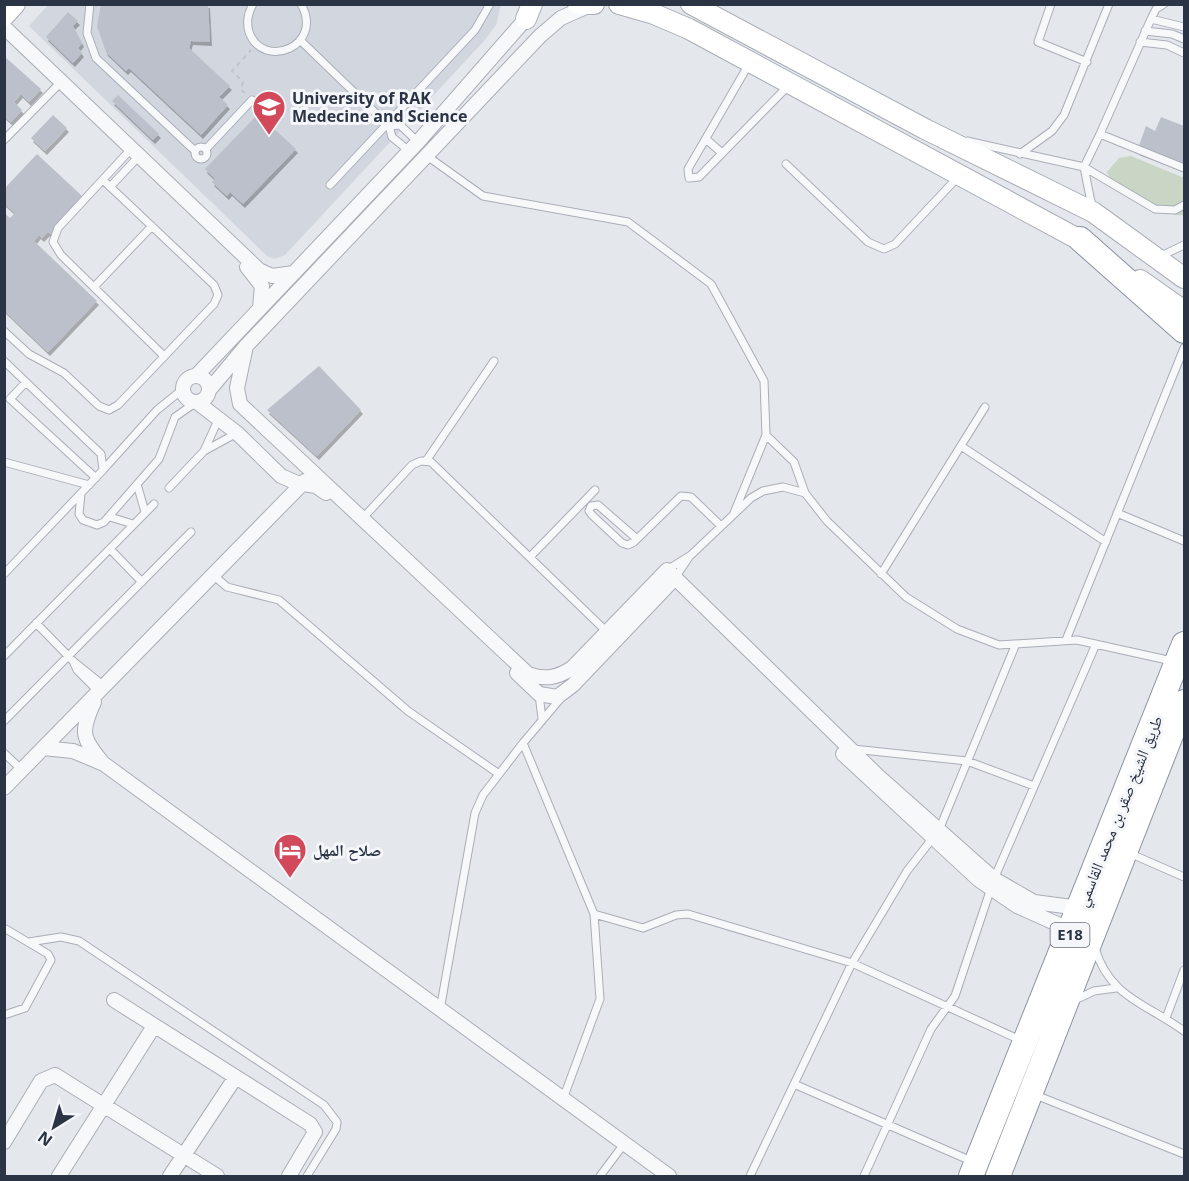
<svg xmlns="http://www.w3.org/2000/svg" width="1189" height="1181" font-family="'Open Sans','Noto Naskh Arabic',sans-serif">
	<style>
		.built { fill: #d2d6de }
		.green { fill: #c9d6c5 }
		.building { fill: #bbc0ca; filter: url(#shadow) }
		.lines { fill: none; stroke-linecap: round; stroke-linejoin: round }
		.lane-casing { stroke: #a9aeb7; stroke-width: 9 }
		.street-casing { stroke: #a9aeb7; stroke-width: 16 }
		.secondary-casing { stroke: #a9aeb7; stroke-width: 22 }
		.highway-casing { stroke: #8b94a3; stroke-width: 26 }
		.path { stroke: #c2c5cb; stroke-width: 2; stroke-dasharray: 4.5 4.5; stroke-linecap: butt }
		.lane { stroke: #f7f8fa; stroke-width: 7 }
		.street { stroke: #f7f8fa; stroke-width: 14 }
		.secondary { stroke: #fff; stroke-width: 20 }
		.highway { stroke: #fff; stroke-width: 24 }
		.labels { text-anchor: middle; stroke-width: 6; stroke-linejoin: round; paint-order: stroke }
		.shield { fill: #f4f6f9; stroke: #676e7b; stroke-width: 1.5 }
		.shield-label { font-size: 15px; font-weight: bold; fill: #2b3445 }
		.poi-label { font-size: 16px; font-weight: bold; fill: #2b3445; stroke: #f4f6f9; text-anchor: start }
		.street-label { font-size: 16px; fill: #2b3445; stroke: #f4f6f9 }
	</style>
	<defs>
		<filter id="shadow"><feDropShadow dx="2" dy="4" stdDeviation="0" flood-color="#0004"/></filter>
	</defs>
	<rect width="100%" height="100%" fill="#e4e7ec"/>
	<path class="built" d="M49,4l452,1 -5,20 -12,16 -199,214 -11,4 -7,-3 -238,-230z"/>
	<path class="green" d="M1131,156l53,22v37c-17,3 -72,-26 -77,-43l12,-14z"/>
	<path class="building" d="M101,4h107l2,38 -19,-1 -2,7 41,38 -11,11 9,8 -27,30 -72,-67 -3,3 -20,-19 -9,-26z
		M68,12l10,9 -5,5 9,17 -4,5 4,5 -9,10 -27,-26z
		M4,56l37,33 -12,13 -8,-8 -7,8 8,8 -11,12 -7,-6z
		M118,95l41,39 -6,6 -41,-39z
		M258,114l38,35 -53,55 -13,-12 -3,4 -15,-14 3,-3 -10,-10z
		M53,115l14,13 -22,23 -14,-13z
		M1161,117l23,9v43l-47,-18 9,-25 9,5z
		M37,154l45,42 -20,21 3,3 -14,14 -3,-2 -6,6 -3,-3 -5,6 63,60 -49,51 -44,-42v-97l6,5 5,-5 -11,-10v-14z
		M319,366l42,44 -44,46 -50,-46z"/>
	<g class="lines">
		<g class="lane-casing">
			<path id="lane" d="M90,4l-3,29 9,25 99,93
				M253,4c-5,9 -7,18 -4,28 14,39 76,14 52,-28
				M1051,4l-13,38 49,20
				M1151,19l33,8
				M1145,31l27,3 12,5
				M300,40l89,86 3,11 17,14
				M1140,42l27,3 17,8
				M749,64l-61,105 1,9 10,-1 90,-92
				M389,126l11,-1 18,17
				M1100,134l51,-115 5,-10 8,-5
				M706,139l16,14
				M4,140l58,-59
				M967,141l117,26 71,42 20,1 9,-5
				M195 153a6 6 0 1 1 12 0a6 6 0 1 1-12 0Z
				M132,148l-74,80 -5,14 8,13 103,101
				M206,149l46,-49
				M1020,154l32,-23 12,-16 45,-111
				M427,156l56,40 145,26 83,62 53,97 2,54 28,27 11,31
				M786,164l82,78 16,7 11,-5 62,-66
				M330,185l145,-155 15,-26
				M110,187l29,-31
				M1092,207l-8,-40 16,-33 84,34
				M1159,257l25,-12
				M94,287l58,-61
				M4,331l25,23 35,19 35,33 10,4 9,-5 96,-101 4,-9 -4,-10 -111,-105
				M4,361l97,93 2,16 -99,104
				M26,382l-16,17 86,79
				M961,446l145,96
				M206,450l31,-17
				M426,461l68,-100
				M4,462l85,23
				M103,470l54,-60 26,-21
				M137,484l8,28
				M169,488l35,-37 15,-33
				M81,494l-2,20 4,6 14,5 7,-3 55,-63 16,-42 20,-14
				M734,513l32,-78
				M1117,513l67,28
				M110,517l23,7
				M361,520l51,-55 9,-4 10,1 176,170
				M637,539l-39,-34 -7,1 -2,5 3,4 30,28 6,2 6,-3 47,-46 10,1 30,29
				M110,549l32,33
				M530,557l65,-67
				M667,570l24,-15 60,-57 12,-7 20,-4 22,6 22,28 79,76 51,32 42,16 78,-5 95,21
				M881,574l104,-167
				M213,575l14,12 52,13 129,111 91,63
				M675,578l14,-21
				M36,623l37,38 31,25
				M1066,640l118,-292
				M4,656l150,-152
				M73,661l4,9 22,22
				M539,694l3,25
				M561,698l-38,45 71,171 49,14 33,-13 12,-1 164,49 166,76
				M4,721l187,-189
				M853,749l114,12 67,25
				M4,753l18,17
				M1129,853l55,24
				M4,928l44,26 3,6 -26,48 -21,7
				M29,942l32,-5 18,4 245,164 13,17 -1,7 -29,47
				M1095,948c14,49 52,56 89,83
				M1075,1000l19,-9 22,-3
				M440,1010l35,-197 8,-18 40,-52
				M1166,1018l18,-48
				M794,1084l175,76
				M1033,1094l151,60
				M563,1099l37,-100 -6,-85
				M600,1176l24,-32
				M750,1176l102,-213 55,-92 32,-41 76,-184
				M864,1176l67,-147 24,-33 39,-117 102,-235"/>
		</g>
		<g class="street-casing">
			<path id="street" d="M4,27l255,243 13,6 22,-3
				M247,267l15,19 -2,22
				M246,346l-9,42 3,16 288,270c17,6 29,4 44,-6l95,-98 211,206 116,103 40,23 38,5
				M183 389a13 13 0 1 1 26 0a13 13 0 1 1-26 0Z
				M196,376l222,-234 112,-128
				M210,389l36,-43 294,-310 21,-18 27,-12
				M198,403l39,30 44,43 16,7 19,3 10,7
				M517,673l22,21 18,3 16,-12 102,-107
				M94,702c-14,30 -12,36 8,60
				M43,748l30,3 31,13 565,412
				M843,754l136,126 38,26 47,21
				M4,788l301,-307
				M114,1000l196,124 5,8 -26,44
				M4,1142l37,-61 14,-6 162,101
				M59,1176l95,-150
				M170,1176l65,-98"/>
		</g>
		<g class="secondary-casing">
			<path id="secondary" d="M578,4h16
				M619,4l35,10 35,15 402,217
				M691,4l234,125 168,83 91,66
				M4,16l11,-12
				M526,19l6,-15
				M1140,280l44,31"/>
		</g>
		<g class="highway-casing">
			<path id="highway" d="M1080,239l104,92
				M971,1176l213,-532
				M998,1176l186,-474"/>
		</g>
		<path class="path" d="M245,93l-4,-3 2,-8 -11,-11 19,-21"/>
		<use href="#lane" class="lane"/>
		<use href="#street" class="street"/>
		<use href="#secondary" class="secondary"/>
		<use href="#highway" class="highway"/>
	</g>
	<defs>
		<g id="university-pin" transform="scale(1.725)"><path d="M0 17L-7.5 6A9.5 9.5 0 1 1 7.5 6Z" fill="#d1495b" stroke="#f4f6f9"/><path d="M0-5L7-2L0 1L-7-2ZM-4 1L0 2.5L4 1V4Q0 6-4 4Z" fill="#fff"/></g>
		<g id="hotel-pin" transform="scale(1.725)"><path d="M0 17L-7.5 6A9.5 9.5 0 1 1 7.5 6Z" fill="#d1495b" stroke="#f4f6f9"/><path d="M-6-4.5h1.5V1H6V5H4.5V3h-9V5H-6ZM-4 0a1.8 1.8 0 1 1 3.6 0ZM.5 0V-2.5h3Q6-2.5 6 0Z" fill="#fff"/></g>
	</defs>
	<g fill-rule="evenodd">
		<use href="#university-pin" x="269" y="107"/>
		<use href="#hotel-pin" x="290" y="850"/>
	</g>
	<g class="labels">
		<rect class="shield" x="1050.5" y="923" width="39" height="24" rx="4.5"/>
		<g class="shield-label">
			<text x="1070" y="940">E18</text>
		</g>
		<g class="poi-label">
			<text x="292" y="104">University of RAK<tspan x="292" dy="18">Medecine and Science</tspan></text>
			<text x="313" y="856">صلاح المهل</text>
		</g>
		<g class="street-label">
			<text transform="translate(1119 811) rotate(-68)" y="6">طريق الشيخ صقر بن محمد القاسمي</text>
		</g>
	</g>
	<rect width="1189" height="1181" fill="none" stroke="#2b3445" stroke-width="12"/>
	<g transform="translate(54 1127) rotate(217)" stroke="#f4f6f9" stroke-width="4.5" paint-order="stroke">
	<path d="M0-4.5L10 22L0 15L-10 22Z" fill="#2b3445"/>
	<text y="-9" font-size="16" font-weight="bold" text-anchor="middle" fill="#2b3445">N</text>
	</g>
</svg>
